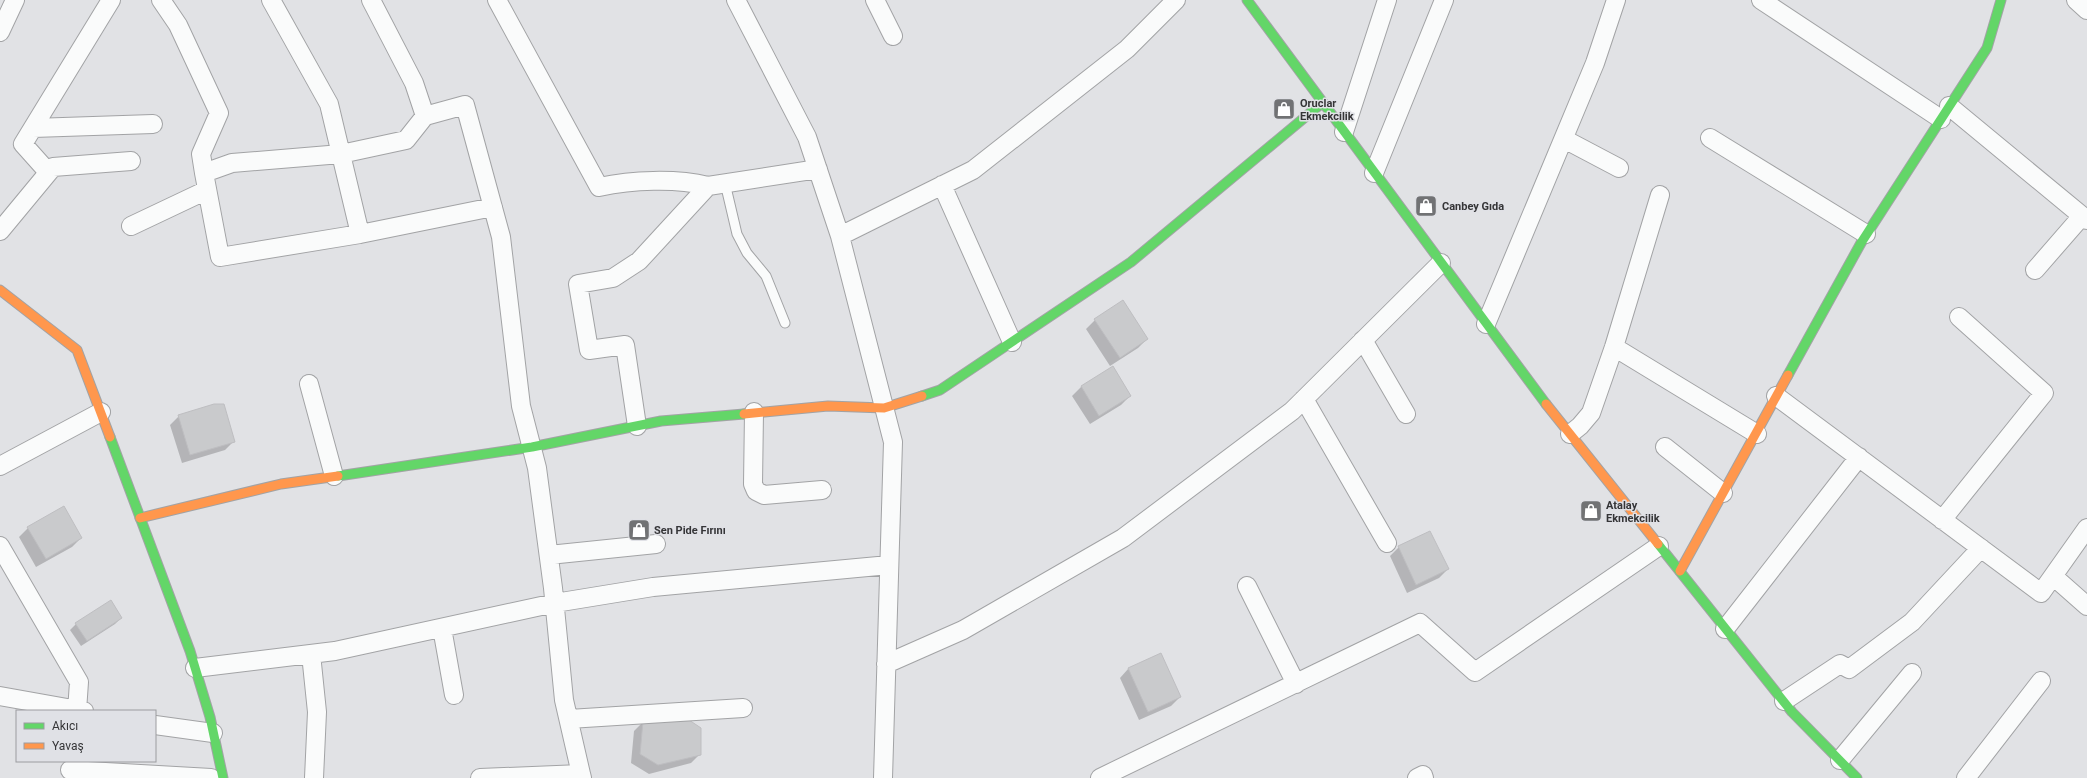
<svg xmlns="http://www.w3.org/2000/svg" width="2087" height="778" font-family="Roboto,sans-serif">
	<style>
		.shadow { fill: #0003 }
		.building { fill: #c9cacc; stroke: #bebec1 }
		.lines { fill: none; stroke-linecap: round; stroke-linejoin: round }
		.lane-casing { stroke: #a2a3a5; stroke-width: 11 }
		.street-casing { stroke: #a2a3a5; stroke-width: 20 }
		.fast-casing { stroke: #a2a3a5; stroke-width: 11 }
		.slow-casing { stroke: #a2a3a5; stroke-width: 11 }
		.lane { stroke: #fafbfb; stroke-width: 9 }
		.street { stroke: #fafbfb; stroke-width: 18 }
		.fast { stroke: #63d668; stroke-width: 9 }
		.slow { stroke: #ff974d; stroke-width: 9 }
		.labels { text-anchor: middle; stroke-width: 3; stroke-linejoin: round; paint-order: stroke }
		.poi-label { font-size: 11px; font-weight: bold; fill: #353537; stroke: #e0e1e6; text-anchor: start }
	</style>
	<rect width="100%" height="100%" fill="#e1e2e5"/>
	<path class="shadow" d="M1122,302l25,37 -9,9 -28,18 -24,-37 9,-9z
		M1113,368l17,28 -9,9 -31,19 -18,-28 9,-9z
		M179,416l55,25 -9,9 -43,13 -12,-38z
		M28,528l53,10 -9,9 -36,20 -17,-30z
		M1399,547l49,22 -9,9 -32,15 -17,-37z
		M121,618l-6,6 -34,22 -11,-16 6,-6z
		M1128,669l52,28 -9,9 -32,14 -19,-42z
		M643,722l57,32 -9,9 -42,11 -18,-11 3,-32z"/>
	<path class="building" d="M1123,300l25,39 -28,19 -26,-39z
		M1113,366l18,30 -32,20 -18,-30z
		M214,404h10l11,38 -45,13 -12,-40z
		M64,506l18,32 -36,21 -19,-32z
		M1430,531l19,38 -33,16 -18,-39z
		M111,600l11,18 -35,23 -12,-18z
		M1161,653l20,44 -33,15 -20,-44z
		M680,714l21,14v27l-43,10 -18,-11 3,-33z"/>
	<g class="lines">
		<g class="lane-casing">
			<path id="lane" d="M725,183l12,51 10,19 19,23 19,47"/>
		</g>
		<g class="street-casing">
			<path id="street" d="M161,0l17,25 41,88 -18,41 3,19 28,-10 109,-9 65,-14 19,-24
				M271,0l58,104 31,130
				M371,0l43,83 11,33 40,-11 36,132 20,169 16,62 16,120 11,112 17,74
				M497,0l102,187c33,-7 76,-9 109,-1
				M736,0l71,137 33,99 53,206 -10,336
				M875,0l18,36
				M1761,0l180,119
				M2076,0l11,10
				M0,32l15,-32
				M1949,106l138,114
				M33,128l120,-4
				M1344,132l43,-132
				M1710,138l156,96
				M1564,139l55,29
				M48,172l-25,-28 88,-144
				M204,173l16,84 140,-23 133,-27
				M1374,173l70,-173
				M942,185l70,157
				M131,226l76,-36
				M0,231l53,-64 78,-6
				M840,236l133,-66 154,-121 49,-49
				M2035,270l47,-54
				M1486,324l109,-261 21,-63
				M1363,340l43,74
				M1614,347l143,87
				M309,384l25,92
				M1776,396l265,197 46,-65
				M1304,399l83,144
				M754,412l-1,72 3,7 8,4 58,-5
				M637,426l-12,-81 -36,5 -11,-66 35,-6 26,-17 69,-75 110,-17
				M1570,434l10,-8 11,-13 23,-66 46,-152
				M1665,447l58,46
				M0,466l101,-54
				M1942,520l102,-127 -85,-76
				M0,546l79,136 -2,29
				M549,555l107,-11
				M2053,576l34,30
				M1247,586l49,98
				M442,628l12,67
				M1725,629l134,-172
				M311,654l6,58 -3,66
				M886,664l77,-34 160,-92 169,-127 149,-148
				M195,668l140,-17 220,-48 98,-16 236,-22
				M0,696l84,15
				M1784,701l56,-37 9,5 63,-47 69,-74
				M569,719l174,-11
				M155,725l58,8
				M1840,760l72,-87
				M70,770l141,8
				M480,778l101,-4 1,4
				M1100,778l320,-155 55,49 184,-126
				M1417,778l6,-3 1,3
				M1966,778l75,-97"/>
		</g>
		<g class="fast-casing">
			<path id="fast" d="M1247,0l299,404
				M1788,375l73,-132 126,-195 14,-48
				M922,396l18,-6 191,-128 191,-159
				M110,437l80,214 20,66 13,61
				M338,476l194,-29 129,-26 83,-7
				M1658,544l134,168 65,66"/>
		</g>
		<g class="slow-casing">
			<path id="slow" d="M0,290l77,60 33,87
				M1546,404l112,140
				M744,414l84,-8 56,2 38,-12
				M140,518l141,-34 57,-8
				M1680,571l108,-196"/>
		</g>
		<use href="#lane" class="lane"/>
		<use href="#street" class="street"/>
		<use href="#fast" class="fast"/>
		<use href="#slow" class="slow"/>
	</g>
	<defs>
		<g id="shop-square" transform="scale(1.15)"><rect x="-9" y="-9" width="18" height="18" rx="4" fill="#717274" stroke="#e0e1e6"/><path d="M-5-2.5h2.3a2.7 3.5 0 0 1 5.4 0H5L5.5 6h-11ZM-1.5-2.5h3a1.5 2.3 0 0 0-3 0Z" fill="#fff"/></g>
	</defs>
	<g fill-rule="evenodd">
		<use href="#shop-square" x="1284" y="109"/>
		<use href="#shop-square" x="1426" y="206"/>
		<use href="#shop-square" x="1591" y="511"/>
		<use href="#shop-square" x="639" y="530"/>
	</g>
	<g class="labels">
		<g class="poi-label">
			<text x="1300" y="107">Oruclar<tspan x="1300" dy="13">Ekmekcilik</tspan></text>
			<text x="1442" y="210">Canbey Gıda</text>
			<text x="1606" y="509">Atalay<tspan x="1606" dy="13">Ekmekcilik</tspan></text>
			<text x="654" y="534">Sen Pide Fırını</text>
		</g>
	</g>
	<rect x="16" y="710" width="140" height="52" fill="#e0e1e6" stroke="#9c9ca0"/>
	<rect x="24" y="723" width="20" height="6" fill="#63d668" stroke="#9c9ca0"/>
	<text x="52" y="730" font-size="12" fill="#353537">Akıcı</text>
	<rect x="24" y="743" width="20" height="6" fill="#ff974d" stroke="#9c9ca0"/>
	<text x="52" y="750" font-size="12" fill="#353537">Yavaş</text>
</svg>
